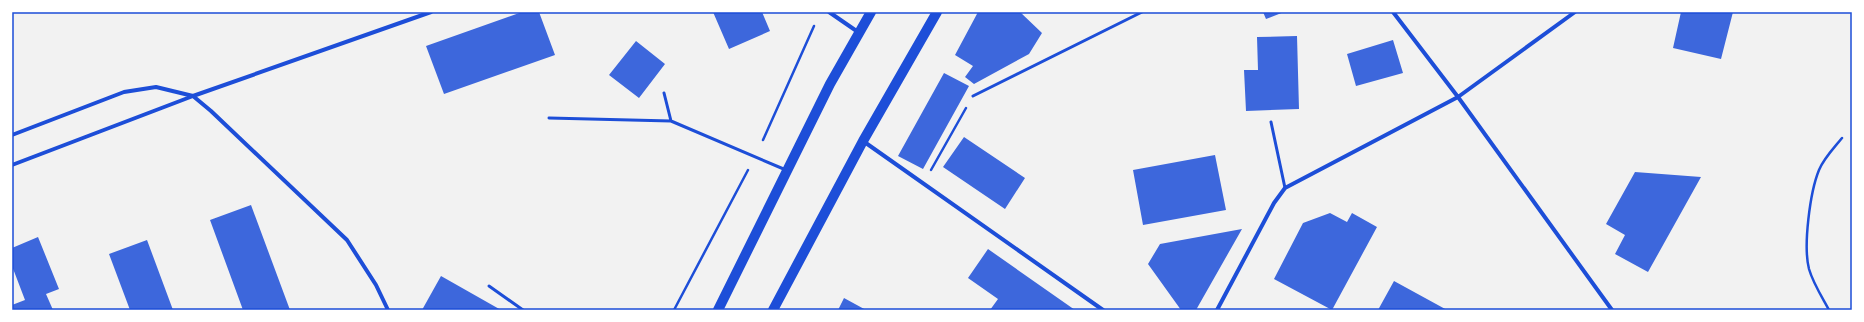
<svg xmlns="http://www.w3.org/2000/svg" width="1864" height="322" font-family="'Nunito Sans',sans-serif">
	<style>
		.building { fill: #3d67dc }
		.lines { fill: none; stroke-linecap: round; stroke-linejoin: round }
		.path { stroke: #1d4ed8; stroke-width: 2.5 }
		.service { stroke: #1d4ed8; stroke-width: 3 }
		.minor { stroke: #1d4ed8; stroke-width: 4 }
		.primary { stroke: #1d4ed8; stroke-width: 10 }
		.neatline { fill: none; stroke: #1d4ed8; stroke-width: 1.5 }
	</style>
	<rect width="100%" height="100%" fill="#f2f2f2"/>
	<path class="building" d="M522,12h17l16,43 -111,39 -18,-48z
		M713,12h49l8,19 -41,18z
		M978,12h42l22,21 -13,21 -55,30 -9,-7 8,-11 -18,-11z
		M1263,12h21l-18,7z
		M1681,12h52l-12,47 -48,-11z
		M1297,36l2,73 -53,2 -2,-41h14l-1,-33z
		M1393,40l10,33 -47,13 -9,-32z
		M636,41l29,23 -26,34 -30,-23z
		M944,73l25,13 -46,83 -25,-13z
		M964,137l61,41 -20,31 -62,-42z
		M1215,155l11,55 -83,15 -10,-55z
		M1635,172l66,5 -53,95 -33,-18 10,-19 -19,-11z
		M251,205l39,105h-47l-33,-90z
		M1330,213l17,9 5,-9 25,14 -45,83 -58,-31 29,-56z
		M1242,229l-46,81h-15l-33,-46 12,-20z
		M38,237l21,52 -13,5 7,16h-41v-5l13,-5 -13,-34v-18z
		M147,240l26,70h-43l-21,-56z
		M988,249l87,61h-85l8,-11 -30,-21z
		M441,276l60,34h-79z
		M1394,281l53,29h-69z
		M844,298l22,12h-28z"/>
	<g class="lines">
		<path class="path" d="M763,140l51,-114
			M931,170l35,-62
			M674,310l74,-140
			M1829,310c-7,-13 -16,-27 -20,-41 -6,-23 1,-77 10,-99 5,-12 15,-22 23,-32"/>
		<path class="service" d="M664,93l7,28
			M973,96l169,-84
			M549,118l122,3 115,49
			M1271,122l14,66
			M489,286l34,24"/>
		<path class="minor" d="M829,12l29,20
			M1393,12l65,85 154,213
			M12,135l112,-43 32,-5 37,9 18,15 136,129 29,45 12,25
			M863,141l240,169
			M12,165l181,-69 238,-84
			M1217,310l57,-107 11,-15 173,-91 117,-85"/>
		<path class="primary" d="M718,310l112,-226 41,-72
			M773,310l90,-169 74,-129"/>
	</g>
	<rect width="1864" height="322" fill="none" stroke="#ffffff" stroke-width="26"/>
	<rect x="13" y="13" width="1838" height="296" class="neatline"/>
</svg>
